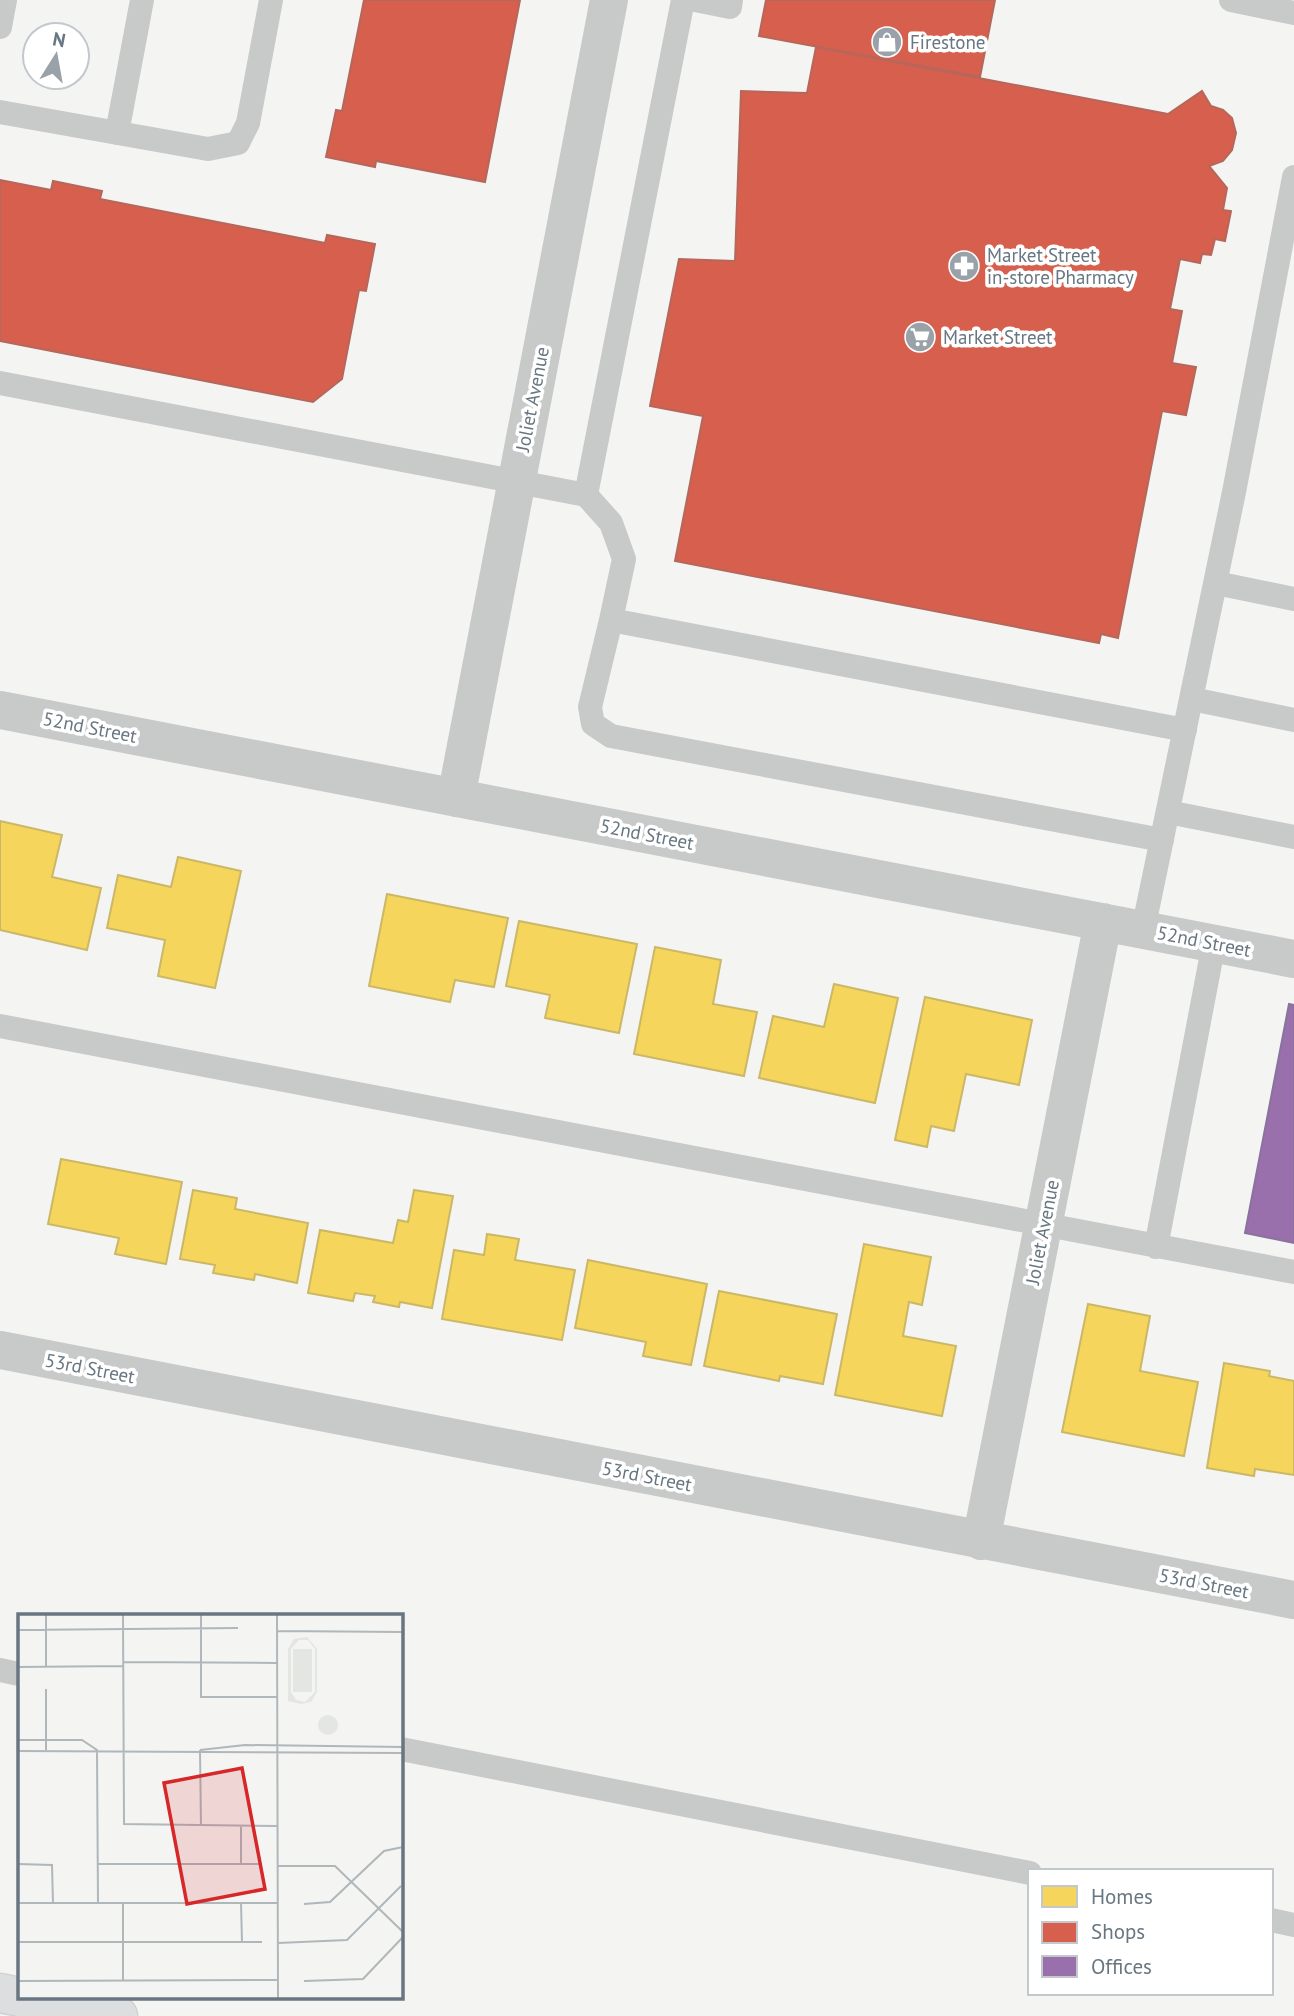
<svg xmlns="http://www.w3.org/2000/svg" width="1294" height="2016" font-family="'PT Sans',sans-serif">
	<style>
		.homes { fill: #f6d55c; stroke: #cbb867; stroke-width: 2 }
		.shops { fill: #d6604d; stroke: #b5675c; stroke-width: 2 }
		.offices { fill: #9970ab; stroke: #8a729e; stroke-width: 2 }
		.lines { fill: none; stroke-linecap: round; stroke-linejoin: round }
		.secondary-casing { stroke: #d1d1d1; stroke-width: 41 }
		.lane { stroke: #c8caca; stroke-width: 24 }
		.street { stroke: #c8caca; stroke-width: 38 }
		.secondary { stroke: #dddedf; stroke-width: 38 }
		.labels { text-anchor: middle; stroke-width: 7; stroke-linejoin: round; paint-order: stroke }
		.poi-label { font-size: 19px; fill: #677680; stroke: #fff; text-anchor: start }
		.street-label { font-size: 19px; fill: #677680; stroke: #fff }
		.inset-road { fill: none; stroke: #afb7bb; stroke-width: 2 }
		.view { fill: #d62828; fill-opacity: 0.15; stroke: #d62828; stroke-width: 3.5 }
		.inset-edge { fill: none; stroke: #677680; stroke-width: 3.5 }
	</style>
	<rect width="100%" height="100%" fill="#f4f4f3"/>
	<path class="homes" d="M0,821l62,14 -10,42 49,11 -14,62 -87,-20z
		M178,857l63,14 -26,117 -57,-12 7,-36 -58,-12 11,-53 53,12z
		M387,894l121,24 -14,69 -39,-7 -5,22 -81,-16z
		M519,921l118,23 -18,89 -74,-15 5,-23 -44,-9z
		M655,947l66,13 -8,44 44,8 -13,64 -110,-22z
		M834,984l64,14 -23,105 -116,-25 14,-62 51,11z
		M925,997l107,23 -13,65 -53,-11 -12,57 -23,-5 -4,21 -32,-7z
		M61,1159l121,23 -16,82 -51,-10 4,-16 -71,-14z
		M193,1190l44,8 -2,11 73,14 -11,60 -42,-9 -1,6 -41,-7 2,-8 -35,-6z
		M414,1190l39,6 -21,112 -32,-6 -1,5 -26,-5 2,-6 -20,-3 -2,8 -45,-8 12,-63 73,13 5,-23 10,2z
		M487,1234l32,5 -4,21 60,10 -13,70 -120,-21 12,-69 30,5z
		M864,1244l67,13 -9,48 -13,-3 -6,34 53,10 -14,70 -107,-21z
		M588,1260l119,24 -16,81 -48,-9 3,-14 -71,-14z
		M719,1291l118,23 -14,70 -43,-8 -1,5 -75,-15z
		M1088,1304l62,12 -10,55 58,11 -14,74 -122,-24z
		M1224,1363l46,8 -1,5 25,5v94l-39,-6 -1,7 -47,-8z"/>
	<path class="shops" d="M364,0h156l-35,182 -109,-21 -1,6 -49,-10 10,-47 6,1z
		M766,0h229l-15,77 -221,-41z
		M816,47l352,67 34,-23 9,15 12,4 9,8 4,15 -4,17 -9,11 -14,5 18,22 -4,22 8,1 -6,30 -10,-2 -4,16 -9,-1 -2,9 -20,-4 -10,50 12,2 -10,52 24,4 -10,48 -24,-4 -44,227 -17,-4 -2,9 -424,-82 28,-145 -53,-10 29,-147 56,2 6,-170 66,2z
		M0,180l51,10 2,-9 49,10 -2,8 225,44 2,-8 48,9 -9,47 -7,-1 -17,89 -29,23 -313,-61z"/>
	<path class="offices" d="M1289,1004l5,1v238l-49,-10z"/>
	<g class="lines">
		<g class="secondary-casing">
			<path id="secondary" d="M0,1993l118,23"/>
		</g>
		<path class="lane" d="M695,0l35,7 1,-7
			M1231,0l63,13
			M0,27l5,-27
			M0,112l208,37 30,-6 10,-20 23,-123
			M117,133l25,-133
			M0,383l586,112 97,-495
			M586,495l25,28 13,36 -13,61
			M1216,583l78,16
			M1192,699l102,21
			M1168,812l126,25
			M1162,840l-551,-104 -18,-12 -3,-17 21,-87 574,110
			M1143,930l91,-438 60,-315
			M0,1026l1294,246
			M1156,1247l58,-304
			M0,1670l19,4
			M401,1749l629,124
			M1271,1920l23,5"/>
		<path class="street" d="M0,710l1294,249
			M456,798l153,-798
			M0,1350l1294,250
			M981,1541l122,-619"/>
		<use href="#secondary" class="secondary"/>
	</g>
	<defs>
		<g id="shop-disc" transform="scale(1.575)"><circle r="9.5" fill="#98a2a8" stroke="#fff"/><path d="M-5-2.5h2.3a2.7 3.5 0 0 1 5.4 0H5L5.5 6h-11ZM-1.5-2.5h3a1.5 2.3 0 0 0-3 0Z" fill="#fff"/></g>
		<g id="pharmacy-disc" transform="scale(1.575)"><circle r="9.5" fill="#98a2a8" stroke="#fff"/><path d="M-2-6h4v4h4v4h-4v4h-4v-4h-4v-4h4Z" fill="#fff"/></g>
		<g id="supermarket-disc" transform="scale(1.575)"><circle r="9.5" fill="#98a2a8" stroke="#fff"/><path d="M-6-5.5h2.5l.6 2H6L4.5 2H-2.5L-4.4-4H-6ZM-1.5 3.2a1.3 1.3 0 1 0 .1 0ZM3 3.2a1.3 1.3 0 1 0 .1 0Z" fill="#fff"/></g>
	</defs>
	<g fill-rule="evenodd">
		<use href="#shop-disc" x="887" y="42"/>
		<use href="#pharmacy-disc" x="964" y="266"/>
		<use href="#supermarket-disc" x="920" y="337"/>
	</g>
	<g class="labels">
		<g class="poi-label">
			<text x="910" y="49">Firestone</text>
			<text x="987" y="262">Market Street<tspan x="987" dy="22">in-store Pharmacy</tspan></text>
			<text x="943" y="344">Market Street</text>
		</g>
		<g class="street-label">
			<text transform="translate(532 399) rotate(-79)" y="7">Joliet Avenue</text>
			<text transform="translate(90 727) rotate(11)" y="7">52nd Street</text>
			<text transform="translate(647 834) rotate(11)" y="7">52nd Street</text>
			<text transform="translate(1204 941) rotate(11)" y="7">52nd Street</text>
			<text transform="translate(1042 1232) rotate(-79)" y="7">Joliet Avenue</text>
			<text transform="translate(90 1368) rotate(11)" y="7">53rd Street</text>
			<text transform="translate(647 1476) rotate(11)" y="7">53rd Street</text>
			<text transform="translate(1204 1583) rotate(11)" y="7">53rd Street</text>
		</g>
	</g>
	<g transform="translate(18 1614)">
		<rect width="385" height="385" fill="#f4f4f3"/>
		<path d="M289,23l10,12v43l-6,10 -10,2 -13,-3v-52l6,-10zM281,26h9l7,9v43l-10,10 -9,-2 -5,-8v-43zM275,35h19v43h-19zM300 111a10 10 0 1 1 20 0a10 10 0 1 1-20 0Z" fill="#e4e6e1" fill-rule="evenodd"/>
		<path class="inset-road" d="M28,1v52M105,1l1,209 154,2M183,1v82h76M259,1l1,383M0,16l220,-2M259,17l126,1M105,48l154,1M0,53l105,-1M28,75v61M0,126h64l15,10 1,153M182,136l1,76M182,136l45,-5 158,2M0,137l385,2M0,250l34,1 1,38M80,250h164M223,250v-39M260,252h57l68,66M0,289h260M105,289v77M223,289l1,39M286,290l26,-2 54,-51 19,-4M0,328h244M260,329l69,-3 54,-54M0,367l260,-1M286,367l59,-2 40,-42"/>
		<path class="view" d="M224,154l23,121 -78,15 -23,-121z"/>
		<rect width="385" height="385" class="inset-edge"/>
	</g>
	<rect x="1028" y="1869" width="245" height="126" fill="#ffffff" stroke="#c2c8cc" stroke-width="2"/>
	<rect x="1042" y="1886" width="35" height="21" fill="#f6d55c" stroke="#c2c8cc" stroke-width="2"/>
	<text x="1091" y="1904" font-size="21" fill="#677680">Homes</text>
	<rect x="1042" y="1922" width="35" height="21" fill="#d6604d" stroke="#c2c8cc" stroke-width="2"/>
	<text x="1091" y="1939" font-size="21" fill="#677680">Shops</text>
	<rect x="1042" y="1956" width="35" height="21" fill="#9970ab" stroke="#c2c8cc" stroke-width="2"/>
	<text x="1091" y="1974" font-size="21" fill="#677680">Offices</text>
	<g transform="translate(56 56) rotate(11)"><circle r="33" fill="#ffffff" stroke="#c2c8cc" stroke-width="2"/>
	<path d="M0-5L12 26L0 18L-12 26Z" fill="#98a2a8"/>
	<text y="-10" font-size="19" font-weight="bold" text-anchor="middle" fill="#677680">N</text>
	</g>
</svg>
